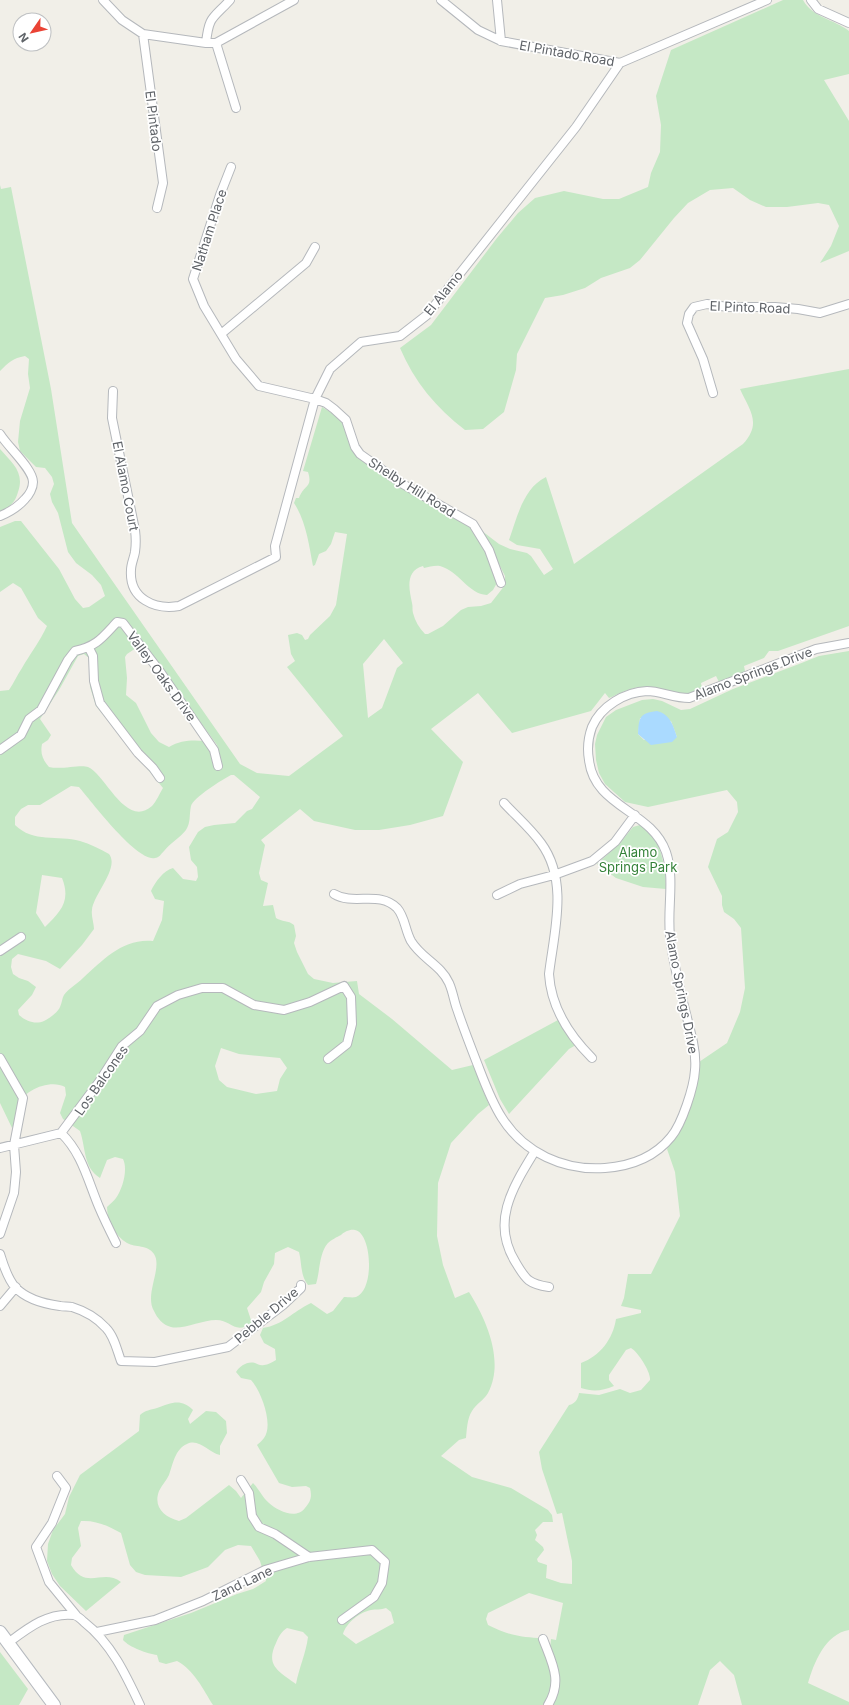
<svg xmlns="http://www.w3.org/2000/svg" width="849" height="1705" font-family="Inter,sans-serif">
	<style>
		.green { fill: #c5e8c5; fill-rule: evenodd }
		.water { fill: #aadaff }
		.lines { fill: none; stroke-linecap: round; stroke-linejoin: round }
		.street-casing { stroke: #b5b8bc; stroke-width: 10 }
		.secondary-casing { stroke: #b6babf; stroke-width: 14 }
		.street { stroke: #fff; stroke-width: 8 }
		.secondary { stroke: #fff; stroke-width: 12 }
		.labels { text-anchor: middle; stroke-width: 3.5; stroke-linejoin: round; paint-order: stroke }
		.street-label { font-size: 13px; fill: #5f6368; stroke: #fff }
		.park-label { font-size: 13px; fill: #348238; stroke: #fff }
	</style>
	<rect width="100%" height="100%" fill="#f1efe8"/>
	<path class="green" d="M783,0h20c10,18 31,19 46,31v43l-25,6 25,41v130l-29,12 11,-17 8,-20 -10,-21 -11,-2 -31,4h-21l-16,-7 -17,-12 -23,2 -22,13 -14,15 -34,42 -10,8 -29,10 -16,10 -22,7 -18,3 -28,56 -1,16 -12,42 -21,17 -18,1c-29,-22 -51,-49 -65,-82l31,-23 66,-87 21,-25 17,-15 29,-7 39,8h16l29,-12 3,-14 9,-21 1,-27 -5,-29 15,-46z
		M0,185l1,4 10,-2 40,202 21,134 168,241 17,9 32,3 54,-40 -56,-69 8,-6 -4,-7 -3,-19 9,-2 5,2 3,5 3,-1 2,-4 20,-19 6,-11 11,-71 -12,-2 -4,12 -5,7 -7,3 -4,11 -2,1c-4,-21 -7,-45 -19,-63l2,-5h3c5,-14 14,-10 9,-26l-5,-1 19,-64 15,9 7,9 8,23 14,15 47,32 56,29 23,38 6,19 -5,9 -6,5c-19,-1 -28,-24 -47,-29 -5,-1 -11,1 -16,2l-1,-2c-18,5 -14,23 -11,37 1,3 0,7 1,10 2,8 6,15 12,21h3l15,-8 18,-16 7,-3 13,-1 10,-3 14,-18v-9l-23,-45 17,13 11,5 17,4 4,3 13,19 9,-6 -13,-20 -23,-4 -8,-5c8,-22 14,-52 37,-63l28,87 169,-120c19,-21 7,-33 -3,-55l109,-20v257l-71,25h-9l-5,7 -20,8 1,5 -1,1 -25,10 -3,-6 -15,7 1,5c-20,15 -39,-1 -60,-1 -11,0 -23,7 -33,11l-4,-5 -14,18 -79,22 -34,-40 -47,36 32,33 -20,54 -33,9 -31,5h-24l-41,-9 -14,-12 -39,31 4,5 -6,28 2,7 7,3 -5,23 10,-1 3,13c6,4 12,2 18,7l2,11 -2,7 3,9 11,22 6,5 19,4 24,-2 2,13 33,25 60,51 21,-5 16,40 -11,9 -27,29 -13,40 -1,53 6,29 12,33 14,-6c17,27 36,69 19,101 -4,7 -12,11 -16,18 -5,8 -5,18 -6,27l-7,2 -18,16 31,21 39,11 37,22 4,5 1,7h-10l-8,8 2,5 -2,5 8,7 1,3 -7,9 1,3 9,3 -1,13 15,5 11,1v-23l-10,-48 -5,1 -15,-45 -3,-17 30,-47c6,-1 9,-6 10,-12l20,2 21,-6 10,4 11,-3 9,-10c1,-8 -12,-28 -19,-32l-5,2 -17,25v5l5,6c-12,5 -21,6 -33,2v-25c19,-7 32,-24 35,-44l25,-6v-3l-20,-4 3,-8 4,-24h23l29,-58 -5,-44 -8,-23 9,-13 23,-74 28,-19 13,-31 5,-24 -4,-60 -7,-9 -10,-7 -2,-7v-9l-14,-29 9,-28 11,-7 10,-20 -1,-10 -10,-12 -79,17 -23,-5 -20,-18 -6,-11 -3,-13 -1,-16 2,-9 9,-18 10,-7 26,-10 11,-1 9,2 19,9 9,-1 43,-20 66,-25 20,-8 30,-5v979c-24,4 -35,33 -41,53l41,19v3h-107l-8,-30 -14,-14 -10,9 -12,35h-147l5,-9 -6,-47 1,-10 5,1 7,-37 -34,-10 -41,20 -2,6 2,6c18,9 30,12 50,13 8,14 19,37 14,53 -1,4 -5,9 -7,14h-332c-10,-16 -19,-35 -36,-44l-11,3 -7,-2 -2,-7c-9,-1 -28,-8 -34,-15l1,-5 67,-22 46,-19 16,-5 13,-8 -6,-20 -9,-15 -13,-1 -13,5 -17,17 -27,10 -36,-2 -9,-3 -6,-7 -9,-32c-13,-7 -25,-13 -40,-12l-3,7 3,18 -9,12 -1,7c15,26 32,3 50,17l-35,29 -26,-25 -8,-12 -5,-13 1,-17 5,-14 12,-16 4,-17 11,-22 59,-44 1,-16c6,-5 10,-5 17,-7 14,-5 24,-10 36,2l-5,9 2,5 16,-13 10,1 10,9 1,12 -7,13v9c-11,-2 -21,-17 -33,-11 -12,5 -14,20 -18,31 -3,6 -7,10 -10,16 -6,16 5,26 20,30l7,-3 43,-33 7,6 5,7 12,-15c6,6 9,14 16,20 9,8 27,17 36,5 6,-7 7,-11 5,-20l-4,-2 -14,1 -13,-4 -22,-38c2,-2 5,-4 7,-7 10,-13 -3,-47 -13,-58l-10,-2 -5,-6c4,-6 11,-11 19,-9 3,1 5,3 9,2 4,0 8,-3 12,-5l-1,-11 -11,-6 -4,-8 3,-7c20,-3 29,-16 48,-25l16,11 6,-3 11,-14c3,0 9,1 12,0 19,-7 16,-64 -1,-67 -5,-1 -11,2 -14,5 -4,2 -10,5 -13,8 -9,10 -8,29 -12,41l-8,1c-8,-10 -6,-22 -9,-33l-11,-5 -13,6 -1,11 -10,18 -3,10 -14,16 5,15c-18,12 -20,-3 -36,-3 -14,0 -34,10 -45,7 -8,-2 -14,-9 -17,-16 -10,-17 9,-43 0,-57 -7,-10 -18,-6 -27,-11 -12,-7 -20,-23 -20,-36 3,-3 7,-6 9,-9 7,-10 12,-29 7,-39l-8,-2 -8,3 -7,18c-17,-11 -14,-30 -20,-47l-17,-12 -3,-6 6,-18 -1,-8c-15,-8 -42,3 -48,20 0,2 1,6 0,9 -1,4 -3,8 -5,12l-12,-25v-412l9,-1c5,-7 8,-15 13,-22 8,-14 18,-27 25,-42l-9,-8 -17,-30 -8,-5 -13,9v-65l15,-6h6l38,48 16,30 8,9 6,-1 16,-11 -4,-11 -9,-10 -16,-12 -8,-11 -10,-39 -6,-11 -2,-8 4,-10 -2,-7 -7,-9 -9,-1 -16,-16 -2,-9 2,-21 10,-33 -2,-14 1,-15 -4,-3c-12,2 -17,7 -25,15zM127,622l90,123 4,17 -7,1 -4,-14 -5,-8c-13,-1 -24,-1 -36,6l-10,-5 -8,-9 -15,-30 -10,-8 1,-17 -2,-21 2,-3 9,-6 -12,-18zM384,639l19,24 -6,5 -15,40 -14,10 -5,-54zM84,654l5,4 1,29 6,19 67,82c-3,5 -7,14 -11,18 -26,23 -46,-31 -64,-39 -7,-3 -27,3 -39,0 -6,-7 -9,-13 -7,-23l6,-4 3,-5 -11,-16 19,-29 19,-34zM640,718l31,3 6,16 -33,3 -6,-6zM231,775h3l26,22 -8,12 -5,2 -12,12 -21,2 -9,2 -7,5 -9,15 2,13 6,7 1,10 -2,4 -13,-2 -10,-11c-9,2 -18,14 -22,23l4,8 9,2 -2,19 -9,21c-30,-3 -50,19 -70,37 -6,6 -14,10 -19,17 -2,3 -2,8 -4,12 -2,5 -10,11 -16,14 -9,4 -18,0 -25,-6l-1,-5 14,-15 4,-8 -8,-6 -9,-3 -6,-4 -2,-7 1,-8 6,-5 28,7 14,8 22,-24 12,-16c0,-6 -3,-13 -2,-19 1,-15 28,-42 17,-56 -9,-5 -19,-10 -29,-13 -22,-6 -47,2 -65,-16v-8l6,-8 7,-4h12l31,-19 8,1c12,14 58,75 76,71 4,0 6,-4 9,-7 6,-8 16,-13 22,-21 5,-8 3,-15 5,-24 2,-8 32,-27 40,-31zM42,875l20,3c9,23 -1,33 -17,49l-9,-14zM221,1048l18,6 41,4 7,10 -7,11 -3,12 -21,3 -29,-7 -8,-7 -4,-14zM386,1608l5,4 3,11 -38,21 -13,-10c3,-11 17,-22 28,-24 5,-1 10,0 15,-2zM287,1628l16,4 5,5c-2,16 -9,31 -12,47 -17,-13 -31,-18 -20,-41 3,-7 5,-11 11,-15z
		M0,449c12,14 25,23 18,43 -3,11 -9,16 -18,20z
		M640,825c21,9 26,44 26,64l-23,-2 -27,-9 -19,-14 22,-20 14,-17z
		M558,1020l18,25 -7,4 -60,65 -9,-15 -16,-39z
		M0,1652l28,37 -9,16h-19z"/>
	<path class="water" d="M657,711c13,3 16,14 20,26l-5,5 -21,3 -13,-11c1,-16 1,-21 19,-23z"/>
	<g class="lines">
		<g class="street-casing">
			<path id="street" d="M103,0l19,20 21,14 63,9h10l78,-43
				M441,0l37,30 23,11 119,22 147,-63
				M497,0l4,41
				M811,0l7,9 31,14
				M143,34l20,149 -6,25
				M206,43c3,-28 7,-24 24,-43
				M216,43l20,65
				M231,167l-11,28 -27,84 11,27 32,53 23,27 56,13 11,4 8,6 12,11 9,27 5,7 41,29 72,41 16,26 12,33
				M221,334l85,-71 9,-16
				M113,391l-1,27 23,112c1,8 1,15 0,22 -1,6 -4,12 -4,18 -2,29 24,40 48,36l97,-49 -1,-11 40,-147 15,-30 31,-27 39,-6 27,-21 149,-188 44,-64
				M713,393l-10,-34 -16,-36 2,-9 5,-7 13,-3 21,3h47l23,2 22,4 29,-9
				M0,434c8,13 33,35 33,48 0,6 -4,13 -8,17 -7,8 -15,13 -25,17
				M89,648l4,8 1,25 6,22 38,50 15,15 7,10
				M0,750l21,-15 8,-16 12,-9 27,-50 7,-9c22,-5 27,-13 42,-29l6,1 38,50 53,77 4,16
				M504,803c12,13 27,26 37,40 28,38 13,89 8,131 2,34 20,61 43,84
				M334,894c20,12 45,-4 63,14 8,9 8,22 14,33 10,17 30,24 38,42 4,9 5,18 8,26 6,18 13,36 20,54 7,18 14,38 25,55 22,35 62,53 103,50 26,-2 49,-10 66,-31 11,-13 23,-50 24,-67 1,-10 0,-18 -2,-28 -8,-34 -19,-70 -23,-106 -3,-28 5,-57 -4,-84 -15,-42 -72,-45 -77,-92 -2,-11 -1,-22 3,-33 9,-21 33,-35 55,-36 13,0 27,7 42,7l127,-49 33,-6
				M497,895l23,-11 34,-9 38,-14 23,-19 20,-27
				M0,951l21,-14
				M0,1058l23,40 -9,47 2,27 -2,21 -14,41
				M61,1133l38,-51 23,-36 18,-15 17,-25 21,-11 24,-7h21l31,17 30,5 26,-8 34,-16 7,11 1,27 -5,20 -19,15
				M61,1133c21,20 27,48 38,74 5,12 11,24 17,36
				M0,1148l61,-15
				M535,1151c-22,36 -45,71 -19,112 10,17 13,21 33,24
				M0,1254c3,10 8,25 15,33 11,12 30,17 45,19 4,1 8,0 12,1 13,4 25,11 34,21 8,8 11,22 15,33l34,1 73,-15 55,-42 18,-17v-3
				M0,1306l16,-19
				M57,1476l9,12 -14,35 -16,24 13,35 27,33
				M241,1480l8,13 3,23 7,11 16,7 34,23
				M97,1632l58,-12 48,-19 62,-31 44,-13 63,-7 13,12 -3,21 -8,14 -32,23
				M543,1639c9,24 20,42 5,66
				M8,1643c20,-15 40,-31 66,-28 4,1 7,4 10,7 27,21 42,53 56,83"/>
		</g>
		<g class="secondary-casing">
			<path id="secondary" d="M0,1632l54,73"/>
		</g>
		<use href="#street" class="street"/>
		<use href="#secondary" class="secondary"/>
	</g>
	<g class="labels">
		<g class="street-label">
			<text transform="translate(567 53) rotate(10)" y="5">El Pintado Road</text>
			<text transform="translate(154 121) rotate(83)" y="5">El Pintado</text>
			<text transform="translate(209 230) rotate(-72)" y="5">Natham Place</text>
			<text transform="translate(443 293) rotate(-51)" y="5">El Alamo</text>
			<text transform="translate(750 307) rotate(2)" y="5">El Pinto Road</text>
			<text transform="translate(126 486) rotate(79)" y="5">El Alamo Court</text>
			<text transform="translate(412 487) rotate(32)" y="5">Shelby Hill Road</text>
			<text transform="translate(753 673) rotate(-21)" y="5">Alamo Springs Drive</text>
			<text transform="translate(162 676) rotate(54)" y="5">Valley Oaks Drive</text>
			<text transform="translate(682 992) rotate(79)" y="5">Alamo Springs Drive</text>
			<text transform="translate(101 1080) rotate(-55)" y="5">Los Balcones</text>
			<text transform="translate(266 1315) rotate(-40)" y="5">Pebble Drive</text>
			<text transform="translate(242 1583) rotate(-25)" y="5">Zand Lane</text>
		</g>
		<g class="park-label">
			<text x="638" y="857">Alamo<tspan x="638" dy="15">Springs Park</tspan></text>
		</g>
	</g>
	<g transform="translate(32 32) rotate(236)"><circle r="19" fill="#ffffff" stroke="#bfc1c3"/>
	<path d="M0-3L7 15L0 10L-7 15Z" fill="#ea4335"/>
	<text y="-6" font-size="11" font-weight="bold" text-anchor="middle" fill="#5f6368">N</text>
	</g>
</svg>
